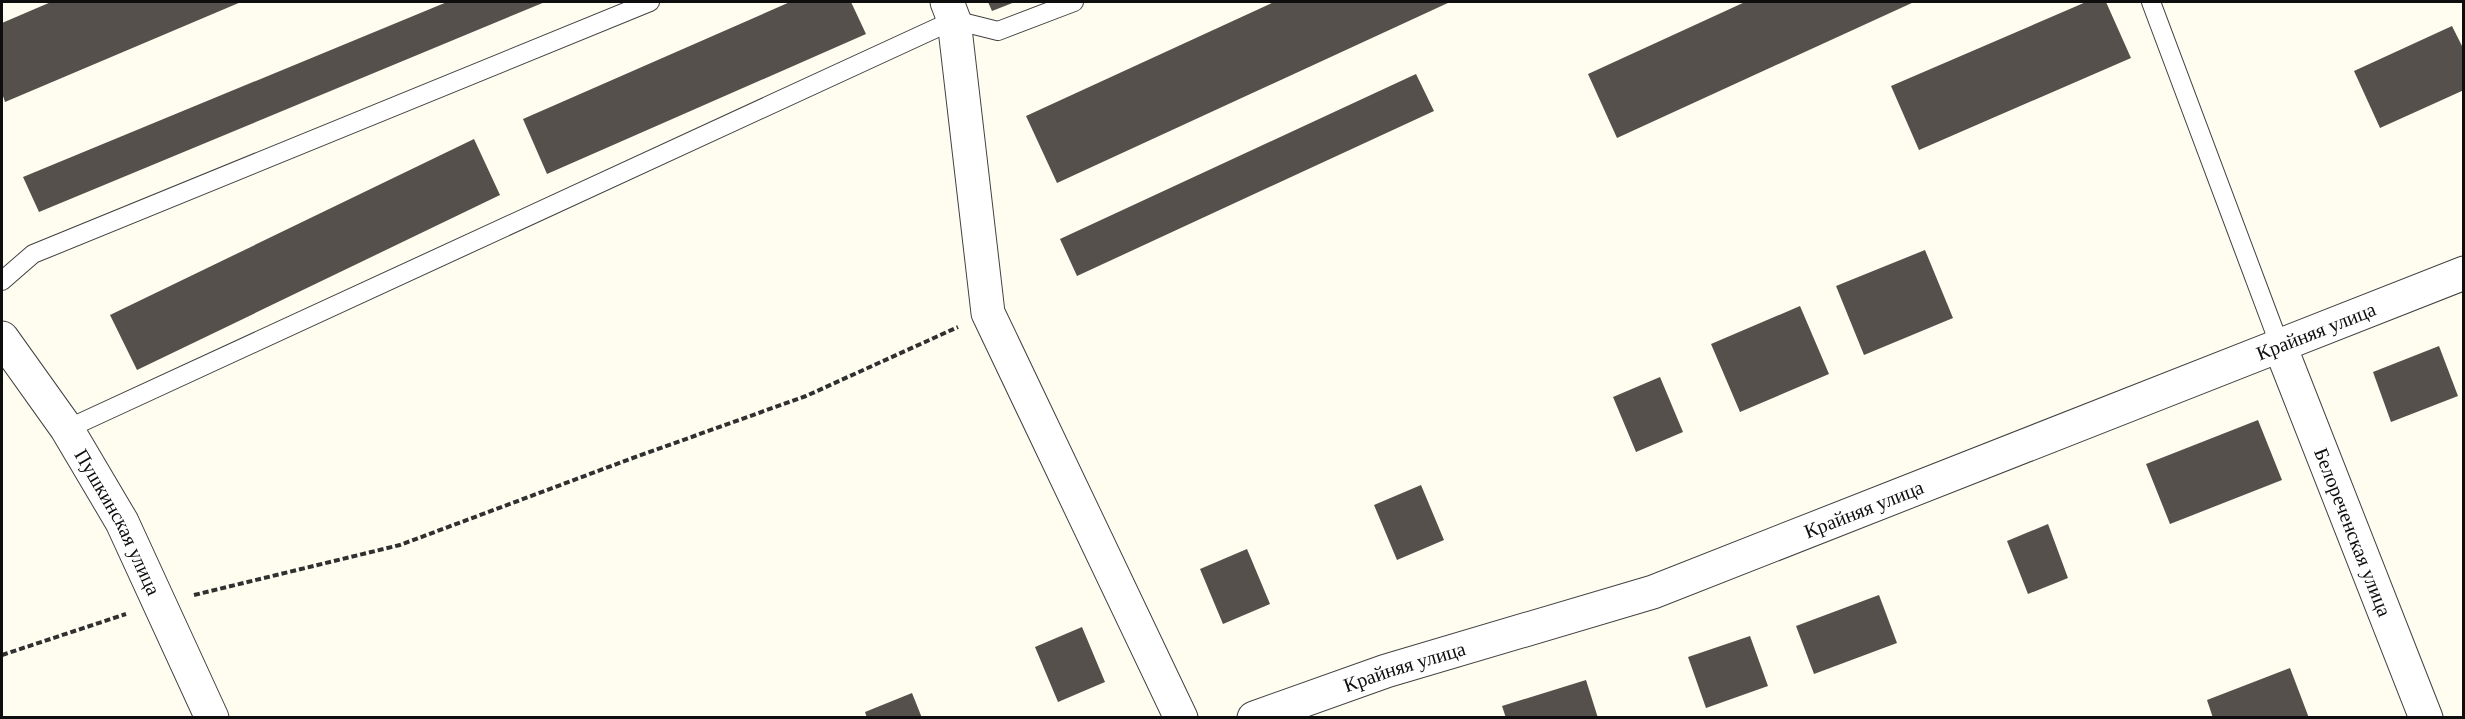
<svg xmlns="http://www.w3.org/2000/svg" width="2465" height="719" font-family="'Times New Roman',serif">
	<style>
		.building { fill: #55504b }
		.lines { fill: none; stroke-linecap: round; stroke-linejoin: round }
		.service-casing { stroke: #414141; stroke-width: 20 }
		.minor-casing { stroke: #414141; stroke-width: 35 }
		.tertiary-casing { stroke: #414141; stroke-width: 35 }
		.path { stroke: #303030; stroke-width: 4; stroke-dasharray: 6 3; stroke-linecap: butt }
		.service { stroke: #fff; stroke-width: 18 }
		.minor { stroke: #fff; stroke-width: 33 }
		.tertiary { stroke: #fff; stroke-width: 33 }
		.labels { text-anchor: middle; stroke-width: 6; stroke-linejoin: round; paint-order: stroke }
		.street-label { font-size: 20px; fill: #0e0e0e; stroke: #fff }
	</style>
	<rect width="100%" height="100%" fill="#fefdf0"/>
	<path class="building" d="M51,2h190l-236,100 -3,-9v-70z
		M447,2h98l-506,210 -16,-35z
		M790,2h61l15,32 -319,140 -24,-55z
		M988,2h27l-23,9z
		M1274,2h176l-393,181 -31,-67z
		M1745,2h169l-297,136 -29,-64z
		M2086,2h20l25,56 -212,92 -28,-64z
		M2452,26l12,24v40l-84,38 -26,-57z
		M1416,74l18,37 -357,165 -17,-37z
		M474,139l26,56 -363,175 -27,-55z
		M1925,250l28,68 -89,37 -28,-69z
		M1800,306l29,68 -89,38 -29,-68z
		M2439,346l19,50 -67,26 -18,-50z
		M1660,377l23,55 -47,20 -23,-55z
		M2258,420l24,60 -112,44 -24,-60z
		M1421,485l23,55 -47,20 -23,-55z
		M2048,524l20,54 -40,16 -21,-53z
		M1247,549l23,55 -47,20 -23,-55z
		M1879,595l18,48 -83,31 -18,-48z
		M1082,627l23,55 -47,20 -23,-55z
		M1750,636l18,50 -62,22 -18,-51z
		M2290,668l19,50h-96l-6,-18z
		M1586,680l12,38h-92l-4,-12z
		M912,693l10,25h-55l-2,-6z"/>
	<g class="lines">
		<g class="service-casing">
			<path id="service" d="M2151,2l129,344
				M2,281l31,-27 617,-252
				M67,429l887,-409 44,11 76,-29"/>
		</g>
		<g class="minor-casing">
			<g id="minor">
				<path d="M947,2l7,18 34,293 193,405"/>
				<path id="s1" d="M2280,346l146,372"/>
				<path id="s2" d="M1254,718l132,-47 267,-79 811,-319"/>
			</g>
		</g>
		<g class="tertiary-casing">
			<g id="tertiary">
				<path id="s3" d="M2,338l65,91 55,93 90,196"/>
			</g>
		</g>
		<path class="path" d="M194,595l206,-50 230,-86 176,-63 152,-69
			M2,655l124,-41"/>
		<use href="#service" class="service"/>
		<use href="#minor" class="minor"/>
		<use href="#tertiary" class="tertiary"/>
	</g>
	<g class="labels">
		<g class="street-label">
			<text dy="7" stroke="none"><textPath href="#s2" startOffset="1131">Крайняя улица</textPath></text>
			<text dy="7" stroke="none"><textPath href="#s2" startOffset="645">Крайняя улица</textPath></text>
			<text dy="7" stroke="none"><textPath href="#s3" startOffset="218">Пушкинская улица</textPath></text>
			<text dy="7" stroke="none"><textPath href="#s1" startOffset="200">Белореченская улица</textPath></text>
			<text dy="7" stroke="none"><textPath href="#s2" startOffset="159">Крайняя улица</textPath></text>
		</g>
	</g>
	<rect width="2465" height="719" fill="none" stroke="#0e0e0e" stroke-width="6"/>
</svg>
